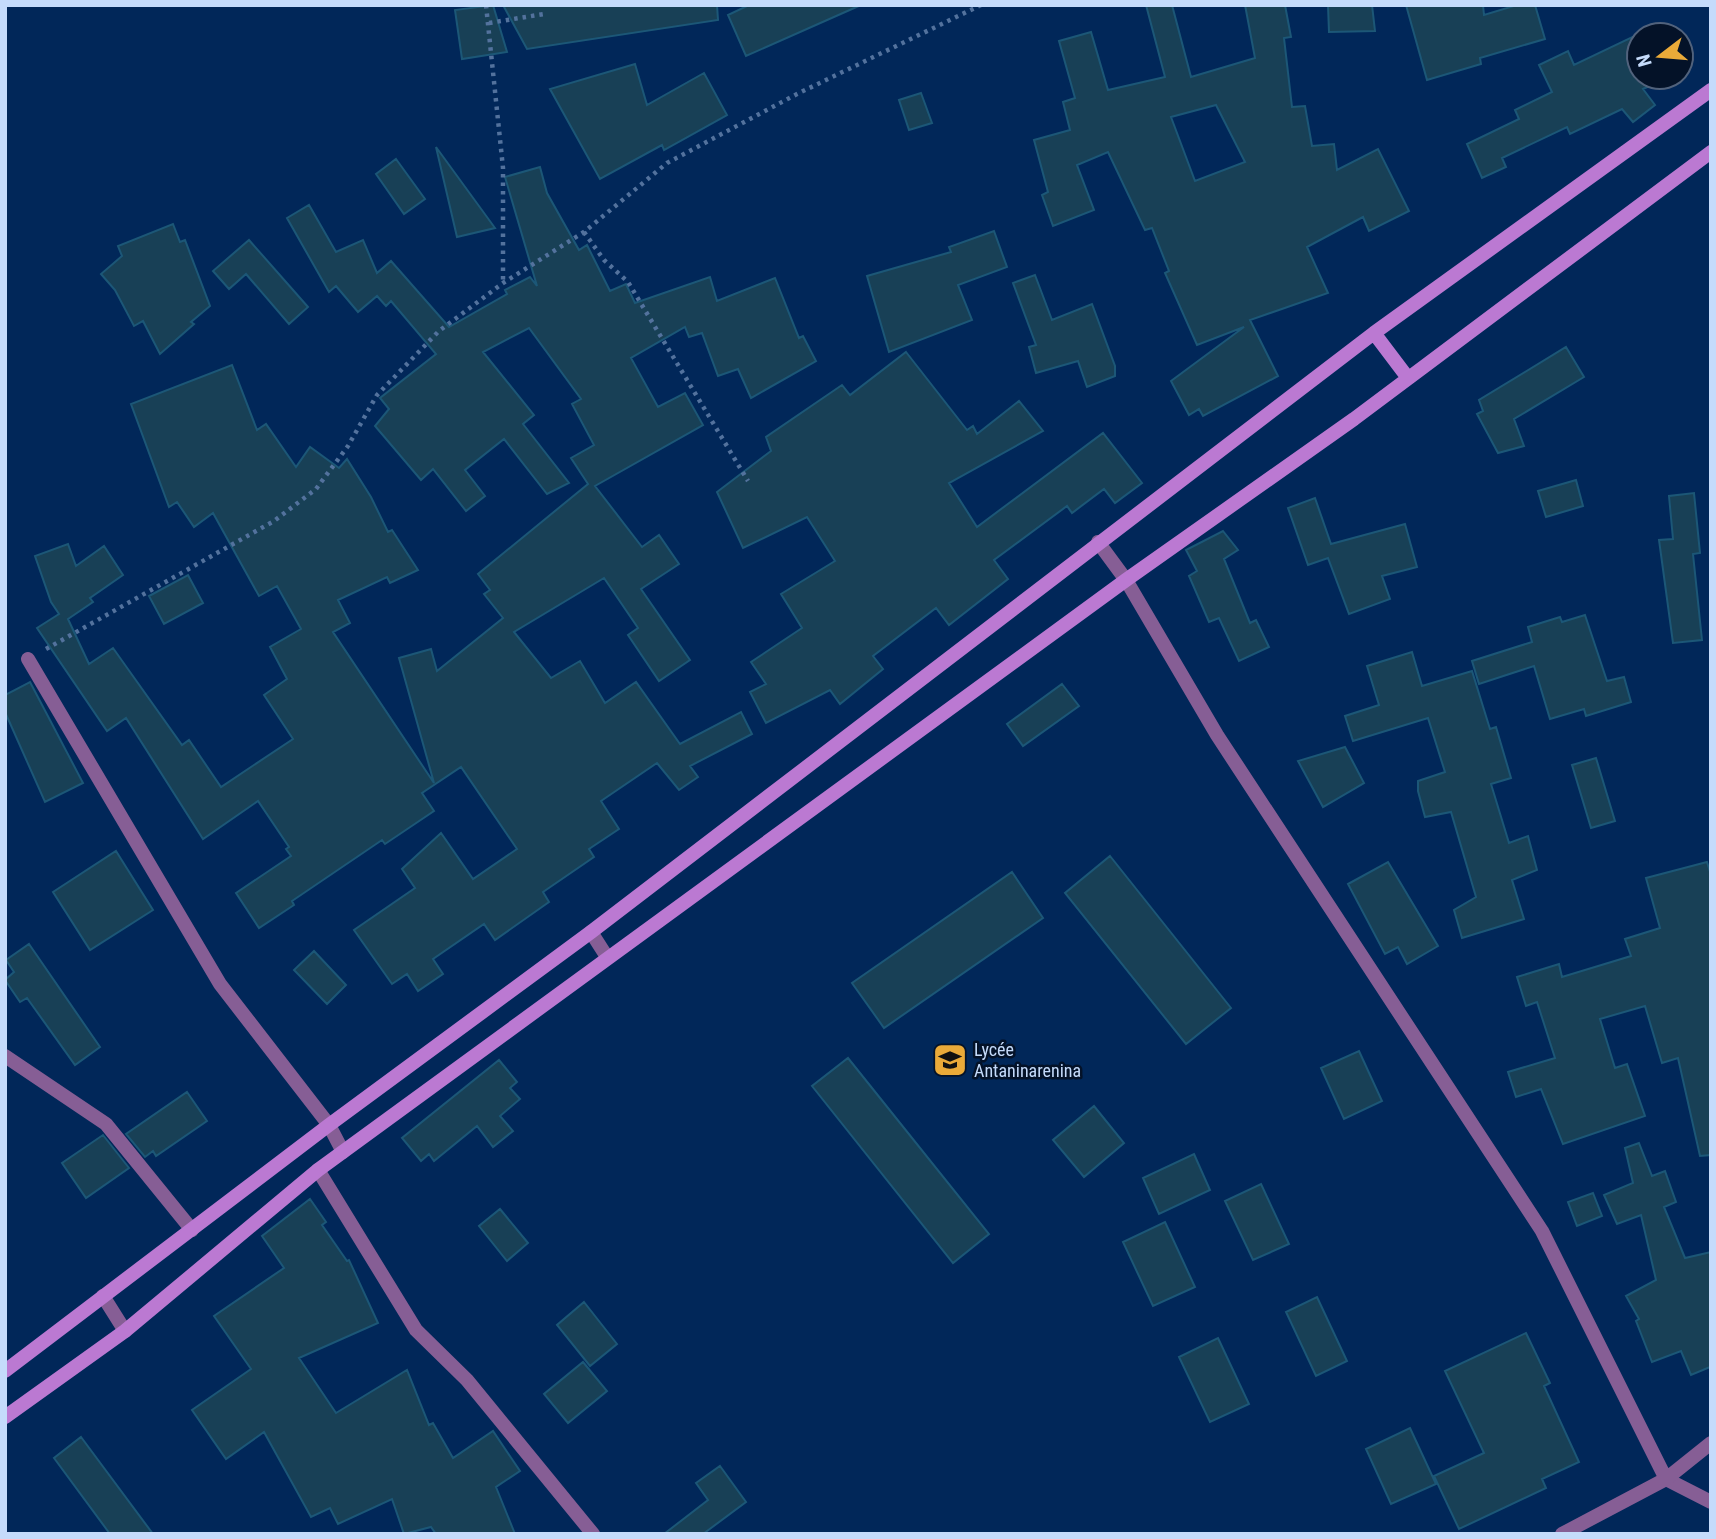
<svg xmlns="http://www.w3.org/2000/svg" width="1716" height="1539" font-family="'Roboto Condensed',sans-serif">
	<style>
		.building { fill: #184056; stroke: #1c5777; stroke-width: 2; fill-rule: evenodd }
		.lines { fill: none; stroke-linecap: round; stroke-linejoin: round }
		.path { stroke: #53729d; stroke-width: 4.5; stroke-dasharray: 3.5 5; stroke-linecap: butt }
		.lane { stroke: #865e95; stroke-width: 14 }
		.street { stroke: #865e95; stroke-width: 14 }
		.secondary { stroke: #bb79d2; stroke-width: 14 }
		.labels { text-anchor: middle; stroke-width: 5; stroke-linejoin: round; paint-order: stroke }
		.poi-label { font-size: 18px; fill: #c5dbfb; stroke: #041228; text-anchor: start }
	</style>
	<rect width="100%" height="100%" fill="#012759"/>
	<path class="building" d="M493,5l14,47 -45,7 -7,-49z
		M503,5h214l1,15 -191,29z
		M749,5h112l-115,51 -18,-41z
		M1146,5h26l19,72 64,-19 -10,-53h40l6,32 -7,1 8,69 13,-1 7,40 22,-2 3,26 41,-21 31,62 -40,20 -6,-14 -56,30 21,46 -78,27 28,56 -75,40 -4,-7 -10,6 -18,-34 73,-54 -47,18 -32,-72 4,-2 -17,-43 -7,2 -37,-78 -31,13 17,45 -41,16 -11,-31 6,-3 -14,-52 36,-10 -7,-28 12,-4 -16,-57 32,-9 17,58 57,-13zM1216,105l29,57 -50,19 -24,-64z
		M1328,5h44l3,26 -46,1z
		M1406,5h77l1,10 33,-10h18l10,34 -65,19 1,6 -54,16z
		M1647,30l2,5h-10v42h30l-26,12 12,16 -22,17 -11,-13 -52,25 -3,-7 -65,31 4,9 -24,11 -15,-34 52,-25 -4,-9 37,-18 -13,-27 29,-14 6,14z
		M635,64l12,41 57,-32 23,42 -63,35 -2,-5 -62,34 -50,-90z
		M921,93l11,30 -23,7 -10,-30z
		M436,147l59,81 -38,9z
		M396,159l29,40 -21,15 -28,-40z
		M540,167l7,26 32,57 8,-5 23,46 16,-7 9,19 75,-26 7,24 58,-23 24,60 4,-2 13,25 -65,37 -13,-29 -20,7 -16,-43 -13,4 -4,-10 -54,31 27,49 27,-14 18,32 -108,61 47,61 17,-12 20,29 -38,25 49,71 -31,21 -31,-46 10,-7 -34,-50 -90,54 37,46 29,-17 25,42 31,-21 44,62 61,-32 11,22 -62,32 8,11 -19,13 -22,-27 -56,38 18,28 -30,20 5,8 -51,35 6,10 -54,38 -11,-16 -51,35 10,15 -25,17 -11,-17 -15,10 -38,-54 61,-42 -13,-19 39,-36 32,46 44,-30 -56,-82 -39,26 12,18 -49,33 -3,-4 -90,61 2,4 -35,23 -23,-35 55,-37 -5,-7 3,-2 -31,-46 -55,38 -77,-121 -19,13 -70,-103 22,-14 -8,-12 -16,-46 33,-12 8,22 28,-20 19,29 -33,23 3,4 -25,17 21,45 24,-16 69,97 7,-5 32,47 72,-48 -29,-44 23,-16 -17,-32 31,-18 -24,-43 -18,10 -46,-83 -19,14 -17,-25 -8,5 -38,-103 101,-39 25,65 9,-6 30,43 14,-20 29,21 8,-9 24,38 17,35 4,-2 26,40 -28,13 -3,-6 -49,23 12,23 -17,9 101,151 -35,-125 32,-9 6,22 66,-53 -19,-24 6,-4 -12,-16 110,-90 -17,-26 23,-13 -22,-41 9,-5 -52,-71 -46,24 51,63 -11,9 46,59 -22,11 -43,-55 -39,31 20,26 -19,15 -33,-42 -12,11 -46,-54 14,-17 -9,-11 56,-44 -45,-53 -5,5 -9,-10 -19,16 -22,-26 -7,6 -42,-74 22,-13 27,47 27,-12 14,33 14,-12 58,66 58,-33 -2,-4 25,-13 7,9 -32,-109z
		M173,224l7,18 5,-2 25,66 -19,16 3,2 -34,30 -17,-33 -9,5 -19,-36 -14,-16 21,-18 -4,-10z
		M994,231l13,36 -49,18 14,35 -83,32 -22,-76 84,-24 -2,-5z
		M249,240l59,67 -19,17 -43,-50 -17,15 -16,-18z
		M1035,275l17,45 40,-16 23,62v10l-28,11 -9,-26 -42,12 -7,-26 7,-2 -23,-62z
		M1566,347l18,30 -70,42 10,27 -26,7 -21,-39 6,-3 -4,-11z
		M906,352l61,78 6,-4 4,8 42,-33 24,30 -94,52 28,44 126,-94 39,50 -27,20 -11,-14 -32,24 -5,-7 -73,54 14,19 -59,46 -13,-17 -63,48 10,13 -43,35 -10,-14 -64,33 -16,-31 16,-8 -15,-22 51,-34 -21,-34 54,-33 -28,-44 -64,31 -26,-56 54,-41 -5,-14 76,-52 8,10z
		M1576,480l7,26 -37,11 -8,-26z
		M1694,493l6,60 -7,1 9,86 -29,3 -14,-103 14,-1 -4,-43z
		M1315,498l16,46 74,-20 12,43 -35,9 8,23 -41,15 -21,-56 -20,7 -20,-57z
		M1223,531l15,19 -14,9 26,64 6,-3 13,27 -30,14 -20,-43 -10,4 -20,-46 8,-5 -11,-21z
		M188,575l15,28 -39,21 -15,-28z
		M1585,615l22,66 17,-4 7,25 -45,14 -2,-7 -34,10 -16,-53 -55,18 -7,-23 60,-19 -4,-15 32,-10 2,5z
		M1412,652l10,34 50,-15 18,58 6,-2 15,51 -20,6 18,59 19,-7 9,34 -25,10 12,39 -62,19 -8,-28 22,-13 -25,-85 -26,5 -7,-26v-10l27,-9 -17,-54 -75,23 -8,-25 34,-11 -12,-39z
		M30,682l53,101 -38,19 -40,-90v-17z
		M1062,684l17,22 -56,40 -16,-22z
		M1345,747l19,36 -41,24 -25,-46z
		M1596,758l19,63 -24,7 -19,-63z
		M116,851l37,59 -63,40 -37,-58z
		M1110,856l121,152 -45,36 -121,-151z
		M1388,862l50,84 -31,18 -9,-17 -13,7 -37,-70z
		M1707,862l4,13v280l-11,1 -22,-98 -16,5 -17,-57 -45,13 15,49 12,-4 18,52 -82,28 -22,-55 -25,8 -8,-25 47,-14 -18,-56 -11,4 -9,-29 42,-13 3,13 69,-21 -6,-17 35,-11 -14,-50z
		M1012,872l31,46 -159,110 -32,-45z
		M29,944l71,103 -25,18 -48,-67 -7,4 -15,-22 9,-8 -8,-12z
		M314,951l32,34 -19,19 -33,-34z
		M1359,1051l23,50 -38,18 -23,-51z
		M848,1058l141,176 -36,29 -141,-177z
		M499,1060l18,22 -7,6 10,11 -20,17 13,15 -20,16 -16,-21 -43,35 -5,-7 -8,7 -19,-23z
		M187,1092l20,29 -51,35 -3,-5 -8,6 -19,-23z
		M1094,1106l30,37 -40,34 -31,-37z
		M103,1135l26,33 -43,30 -24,-35z
		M1639,1143l13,33 13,-5 11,31 -12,5 21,51 26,-6 -1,115 -19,8 -10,-24 -29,11 -16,-41 3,-2 -13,-23 30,-16 -15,-65 -24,9 -13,-29 29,-12 -8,-35z
		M1194,1154l16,36 -51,24 -16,-36z
		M1261,1184l28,60 -36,16 -28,-59z
		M1593,1193l9,23 -25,10 -9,-24z
		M310,1199l16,23 -4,3 25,36 2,-1 29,63 -79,35 37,55 71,-43 22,55 4,-2 20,35 40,-27 27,40 -24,16 19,47h-79l-5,-7 -27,7 -12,-35 -54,25 -8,-16 -19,9 -47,-85 -38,27 -34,-49 59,-41 -37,-53 70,-48 -22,-32z
		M500,1209l28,34 -21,18 -28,-35z
		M1165,1222l30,65 -42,19 -30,-64z
		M1317,1297l30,64 -31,15 -30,-64z
		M584,1302l33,42 -27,22 -33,-41z
		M1526,1333l24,50 -6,3 35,76 -37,17 4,9 -87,41 -25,-53 50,-23 -39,-82z
		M1218,1338l31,66 -39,18 -31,-65z
		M583,1362l24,29 -39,32 -24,-29z
		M1410,1428l26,56 -45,20 -25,-55z
		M81,1437l72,97h-43l-56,-76z
		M720,1466l26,36 -43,32h-39l44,-34 -12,-17z"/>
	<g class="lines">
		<path class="path" d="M486,5l17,163v115
			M489,23l55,-9
			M584,232l20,28 24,22 120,199
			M46,649l228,-128 42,-32 32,-43 29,-51 62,-64 64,-48 81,-51 83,-69 130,-69 184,-89"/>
		<path class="lane" d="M28,659l192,325 109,141
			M5,1056l101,68 86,106
			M103,1296l22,35
			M1666,1479l45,23"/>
		<path class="street" d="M1098,542l28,38 91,155 325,496 124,248 -104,55
			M591,932l16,25
			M329,1125l14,27
			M318,1170l98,160 51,50 126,154
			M1666,1479l45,-36"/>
		<path class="secondary" d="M1374,333l34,45
			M5,1371l324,-246 262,-193 783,-599 337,-243
			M5,1417l120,-86 193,-161 808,-590 228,-161 357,-267"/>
	</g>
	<defs>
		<g id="school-square" transform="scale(1.75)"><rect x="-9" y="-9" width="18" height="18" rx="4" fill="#eaaa39" stroke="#041228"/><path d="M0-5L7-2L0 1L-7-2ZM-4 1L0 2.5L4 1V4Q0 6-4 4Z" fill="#111"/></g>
	</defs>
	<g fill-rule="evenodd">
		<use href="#school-square" x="950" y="1060"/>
	</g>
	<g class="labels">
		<g class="poi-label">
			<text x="974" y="1056">Lycée<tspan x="974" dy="21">Antaninarenina</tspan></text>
		</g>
	</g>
	<rect width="1716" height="1539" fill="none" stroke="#c5dbfb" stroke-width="14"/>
	<g transform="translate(1660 56) rotate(254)"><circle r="33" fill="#041228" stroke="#51627c" stroke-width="2"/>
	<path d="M0-5L12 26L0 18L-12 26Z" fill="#eaaa39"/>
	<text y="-10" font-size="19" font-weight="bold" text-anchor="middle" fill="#c5dbfb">N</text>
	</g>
</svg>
